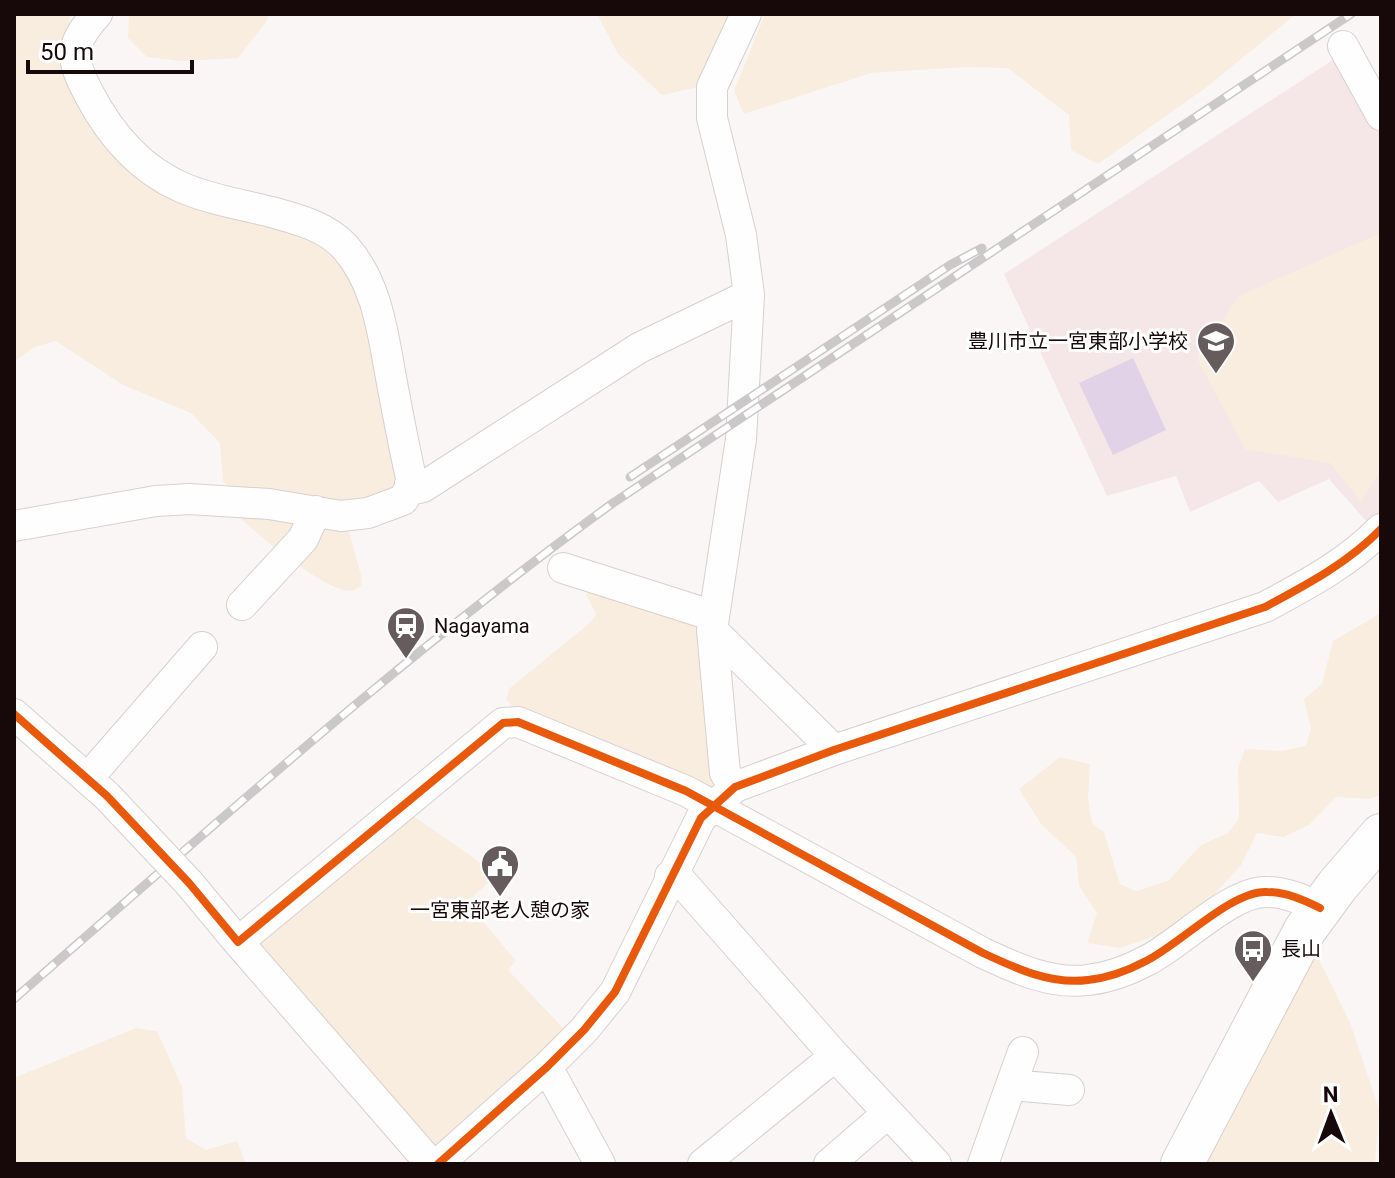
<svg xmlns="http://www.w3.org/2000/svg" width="1395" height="1178" font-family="Roboto,'Noto Sans JP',sans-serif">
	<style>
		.built { fill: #f5e7e7 }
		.green { fill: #f8edde }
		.water { fill: #e2d2e7 }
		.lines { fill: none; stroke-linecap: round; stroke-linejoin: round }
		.minor-casing { stroke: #d9cfcf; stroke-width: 32 }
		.highway-casing { stroke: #d9cfcf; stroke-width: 44 }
		.minor { stroke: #fefefe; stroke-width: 30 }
		.highway { stroke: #fefefe; stroke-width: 42 }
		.rail-casing { stroke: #cac8c8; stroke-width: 9 }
		.rail { stroke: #fff; stroke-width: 6; stroke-dasharray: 18; stroke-linecap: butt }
		.minor-bridge-casing { stroke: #d9cfcf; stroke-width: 32; stroke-linecap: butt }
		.minor-bridge { stroke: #fefefe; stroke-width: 30 }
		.cycleway-casing { stroke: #fff; stroke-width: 13 }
		.cycleway { stroke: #e8590c; stroke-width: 8 }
		.labels { text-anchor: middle; stroke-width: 6; stroke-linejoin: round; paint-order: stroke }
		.poi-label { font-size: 20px; fill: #17090a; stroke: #fff; text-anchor: start }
	</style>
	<rect width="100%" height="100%" fill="#fbf6f6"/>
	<path class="built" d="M1339,56l42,77v377l-7,10 -8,1 -37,-42 -51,23 -19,-21 -69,31 -14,-36 -69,20 -103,-222z"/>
	<path class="green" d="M14,14h56l-3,37 85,137 54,25 79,14 42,19 28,33 37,152 7,51 -16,18 -39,11 -112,-20 -9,-10 -3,-38 -29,-30 -68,-28 -67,-44 -22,6 -20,15z
		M129,14h140l-3,8 -28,36 -56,3 -35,-4 -19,-19z
		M597,14h137l-30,72 -42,9 -44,-41z
		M765,14h531l-89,73 -109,77 -27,-14 -2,-35 -61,-47 -42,-1 -95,6 -127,41 -10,-23z
		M1381,233v237l-20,32 -31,-39 -85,-14 -48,-91 42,-62z
		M240,516l107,8 15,55 -1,7 -9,5c-23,3 -90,-53 -109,-70z
		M593,588l106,32 24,161 -10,13 -199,-85 -8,-10 4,-11 81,-66 5,-8 -10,-20z
		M1381,613v182l-12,4 -33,-2 -27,28 -26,12 -26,-4 -16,32 -37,41 -36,26 -48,16 -33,-5 10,-30 -18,-27 -3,-29 -35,-33 -22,-35 41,-32 30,7 -2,34 4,25 12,9 16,52 16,7 32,-10 33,-36 27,-12 11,-15 -1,-50 7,-19 36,2 25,-5 5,-17 -7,-30 18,-15 11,-43z
		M409,813l68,47 16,18 -26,24 49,59 -8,9 57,60 -132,124 -178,-215z
		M1295,952l23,5 33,68 28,84 -4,55h-182z
		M136,1028l21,3 25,56 4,51 20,12 31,-9 9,23h-232v-86z"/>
	<path class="water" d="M1133,358l33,72 -53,25 -34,-72z"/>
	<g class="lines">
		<g class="minor-casing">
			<path id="minor" d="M1343,46l38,69
				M409,490l14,-3 216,-139 110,-53
				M14,526l142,-25 33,-2 80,5 72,12 27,-3 35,-13 6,-10 2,-12c-7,-32 -13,-63 -19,-95 -9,-48 -14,-99 -47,-136 -18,-20 -45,-27 -70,-34 -30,-8 -65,-13 -94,-26 -41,-18 -71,-53 -92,-93 -19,-36 -20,-49 8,-80
				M563,568l151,48
				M242,605l61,-66 13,-28
				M712,630l122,120
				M14,714l93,82 49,52
				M88,778l114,-131
				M735,787l-10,-14 -13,-143 29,-191 8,-144 -8,-60 -29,-117v-31l34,-73
				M670,876l11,5 154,175 101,108
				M189,883l49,59 265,-219 15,-1 168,69 297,162c32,15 68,32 105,27 19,-2 41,-10 58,-19 33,-16 86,-71 121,-69 19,0 37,8 53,16
				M238,942l193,222
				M1023,1052l-12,33 58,5
				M547,1067l53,97
				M438,1164l109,-97 37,-37 31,-38 86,-174 34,-31 99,-37 431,-143c41,-22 83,-44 116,-78
				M703,1164l132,-108
				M829,1164l59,-51
				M983,1164l28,-79"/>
		</g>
		<g class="highway-casing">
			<path id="highway" d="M1182,1164l123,-234 32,-44 44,-51"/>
		</g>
		<use href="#minor" class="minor"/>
		<use href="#highway" class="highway"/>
		<g class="rail-casing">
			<path id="rail" d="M630,477l320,-212 32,-17
				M14,999c196,-170 389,-344 599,-496l738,-489"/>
		</g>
		<use href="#rail" class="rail"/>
		<g class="minor-bridge-casing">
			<path id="minor-bridge" d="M156,848l33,35"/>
		</g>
		<use href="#minor-bridge" class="minor-bridge"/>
		<g class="cycleway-casing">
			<path id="cycleway" d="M14,714l93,82 82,87 49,59 265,-219 15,-1 168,69 297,162c32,15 68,32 105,27 19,-2 41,-10 58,-19 33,-16 86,-71 121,-69 19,0 37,8 53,16
				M438,1164l109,-97 37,-37 31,-38 86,-174 34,-31 99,-37 431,-143c41,-22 83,-44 116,-78"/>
		</g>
		<use href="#cycleway" class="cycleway"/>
	</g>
	<defs>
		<g id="school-pin" transform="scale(2)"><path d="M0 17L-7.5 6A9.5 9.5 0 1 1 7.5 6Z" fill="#675c5d" stroke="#fff"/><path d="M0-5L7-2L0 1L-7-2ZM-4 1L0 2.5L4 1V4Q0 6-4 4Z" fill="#fff"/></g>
		<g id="station-pin" transform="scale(2)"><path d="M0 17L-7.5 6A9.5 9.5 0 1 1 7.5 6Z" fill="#675c5d" stroke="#fff"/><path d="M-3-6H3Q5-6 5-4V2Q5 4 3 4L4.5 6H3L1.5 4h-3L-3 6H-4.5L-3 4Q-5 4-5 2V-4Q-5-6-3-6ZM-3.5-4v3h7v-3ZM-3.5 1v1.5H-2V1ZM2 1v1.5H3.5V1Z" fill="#fff"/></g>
		<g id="civic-pin" transform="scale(2)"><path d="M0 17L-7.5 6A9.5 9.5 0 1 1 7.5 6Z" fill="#675c5d" stroke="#fff"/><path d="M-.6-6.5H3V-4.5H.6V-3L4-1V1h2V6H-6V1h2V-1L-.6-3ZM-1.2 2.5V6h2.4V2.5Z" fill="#fff"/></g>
		<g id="bus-pin" transform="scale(2)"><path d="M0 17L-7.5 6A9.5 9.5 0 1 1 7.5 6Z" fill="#675c5d" stroke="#fff"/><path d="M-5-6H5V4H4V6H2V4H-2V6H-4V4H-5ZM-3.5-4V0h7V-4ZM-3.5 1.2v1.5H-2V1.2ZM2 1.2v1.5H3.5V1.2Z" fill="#fff"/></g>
	</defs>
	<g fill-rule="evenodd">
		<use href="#school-pin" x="1216" y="341"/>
		<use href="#station-pin" x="406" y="626"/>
		<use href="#civic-pin" x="500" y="864"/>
		<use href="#bus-pin" x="1253" y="949"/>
	</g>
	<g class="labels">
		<g class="poi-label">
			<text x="1188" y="348" text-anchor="end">豊川市立一宮東部小学校</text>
			<text x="434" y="633">Nagayama</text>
			<text x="500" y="917" text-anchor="middle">一宮東部老人憩の家</text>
			<text x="1281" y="956">長山</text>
		</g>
	</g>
	<rect width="1395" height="1178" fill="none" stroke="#17090a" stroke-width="32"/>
	<g transform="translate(1331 1114) rotate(359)" stroke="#ffffff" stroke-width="6" paint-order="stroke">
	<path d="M0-6L14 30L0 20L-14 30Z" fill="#17090a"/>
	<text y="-12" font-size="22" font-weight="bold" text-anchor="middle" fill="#17090a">N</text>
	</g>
	<path d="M28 60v12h164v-12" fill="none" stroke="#17090a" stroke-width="4"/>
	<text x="40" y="60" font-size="24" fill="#17090a" stroke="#ffffff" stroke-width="6" paint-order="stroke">50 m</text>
</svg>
